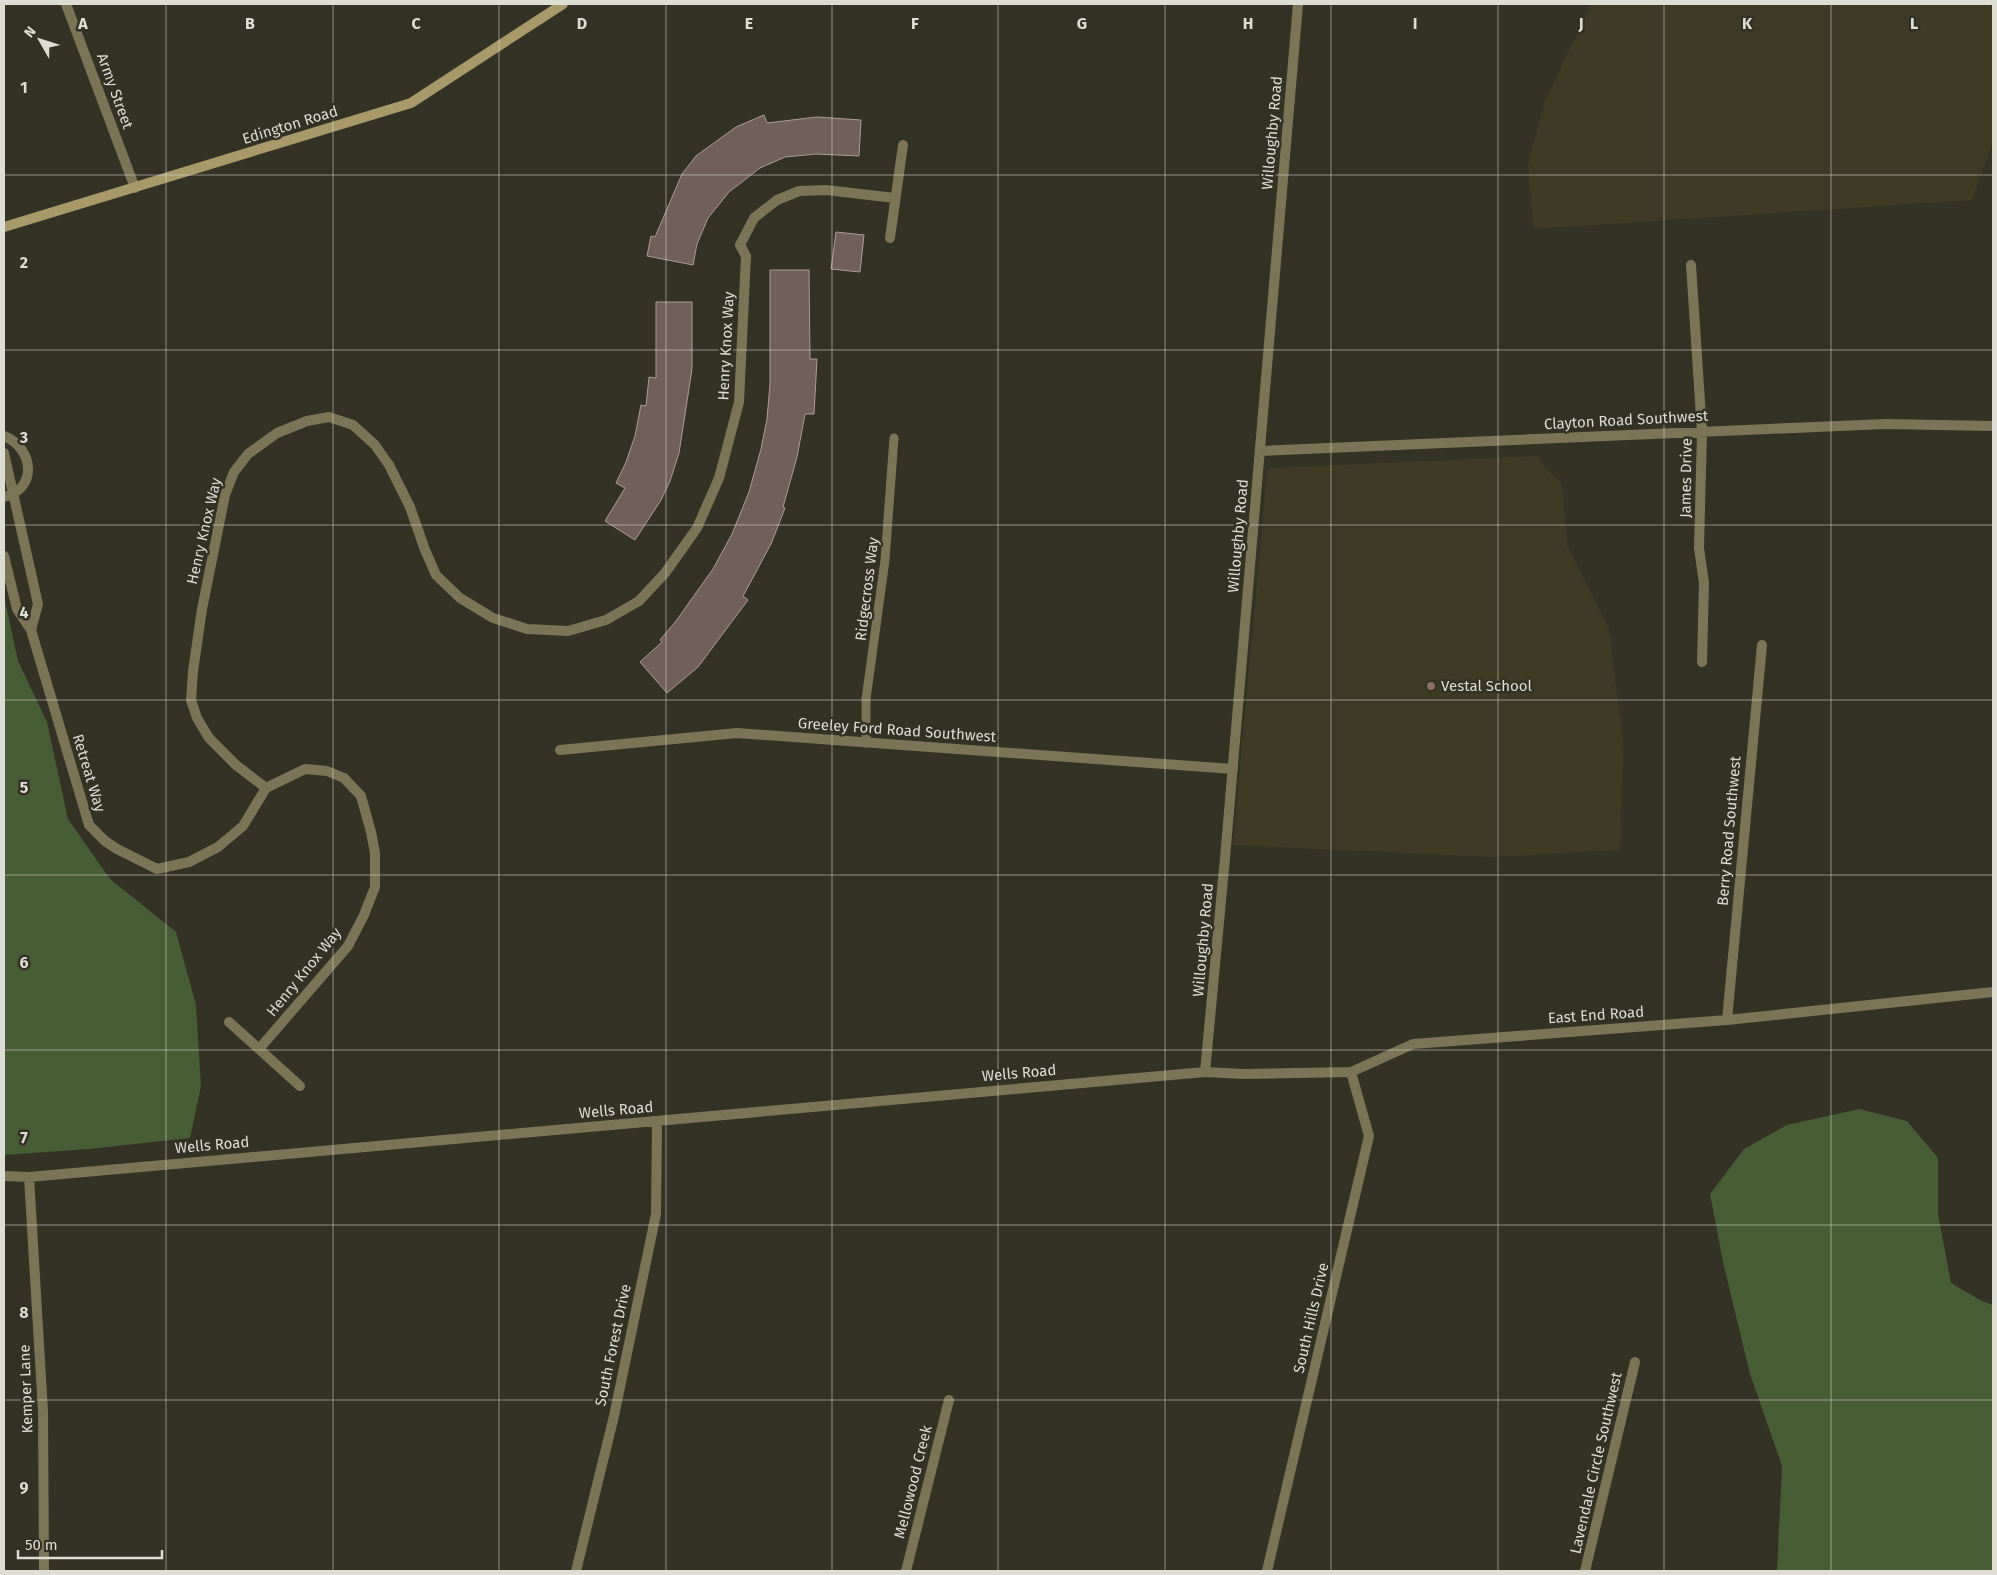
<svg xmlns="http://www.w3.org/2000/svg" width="1997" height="1575" font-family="'Fira Sans',sans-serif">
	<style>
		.built { fill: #3e3a25 }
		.green { fill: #475d35 }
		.building { fill: #71605a; stroke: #ae9b95 }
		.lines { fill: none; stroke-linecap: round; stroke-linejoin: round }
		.lane { stroke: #7c7457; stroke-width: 9 }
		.street { stroke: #7c7457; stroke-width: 10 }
		.secondary { stroke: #a7996a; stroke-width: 10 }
		.grid { fill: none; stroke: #deddd4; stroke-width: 1; stroke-opacity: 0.55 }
		.education-dot { fill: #8d6e63; stroke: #343224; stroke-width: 2 }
		.labels { text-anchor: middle; stroke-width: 5; stroke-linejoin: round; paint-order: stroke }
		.street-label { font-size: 15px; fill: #deddd4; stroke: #343224 }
		.poi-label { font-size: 15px; fill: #deddd4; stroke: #343224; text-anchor: start }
		.grid-label { font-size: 16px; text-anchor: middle; font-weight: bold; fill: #deddd4; stroke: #343224; stroke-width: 5; stroke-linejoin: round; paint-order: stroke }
	</style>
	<rect width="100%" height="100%" fill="#343224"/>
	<path class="built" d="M1591,4h399l3,10v128l-21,58 -438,29 -6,-64 16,-62z
		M1539,456l3,7 20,22 5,60 42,84 14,115 -3,106 -127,7 -260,-12 34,-375 6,-2z"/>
	<path class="green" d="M4,596l14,65 29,61 21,97 42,60 66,53 20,73 5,81 -11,52 -101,11 -85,6z
		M1859,1109l48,12 31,37v56l13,69 31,18 11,4v266h-216l5,-105 -32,-92 -27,-112 -13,-68 34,-45 43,-24z"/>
	<path class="building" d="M764,115l3,8 50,-6 44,3 -2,36 -43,-2 -31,3 -25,11 -31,24 -21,26 -11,26 -4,21 -46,-9 4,-20 4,1 27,-63 14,-18 40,-29z
		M836,232l28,3 -4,37 -29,-3z
		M770,270h39l1,89h7l-3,55h-9l-8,43 -14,50 2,1 -14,36 -28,52 5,4 -50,67 -31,26 -27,-31 22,-20 -2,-2 16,-19 37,-52 19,-35 17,-42 12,-43 6,-30 3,-35z
		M656,302h36v67l-13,84 -9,28 -9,19 -26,40 -30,-19 20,-33 -9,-5 10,-21 9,-26 6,-31 5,1 3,-29 7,1z"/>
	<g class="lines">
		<path class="lane" d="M866,743v-44l19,-139 9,-122"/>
		<path class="street" d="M66,4l69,184
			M890,238l13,-93
			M1691,265l11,167 -3,116 5,35 -2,79
			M4,436c30,12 34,53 0,61
			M1260,451l625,-27 108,2
			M4,453l34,151 -7,26
			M4,556l13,53 14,21 58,195 16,16 12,8 40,20 32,-7 29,-15 25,-21 23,-38
			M560,750l177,-17 496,36
			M266,788l-30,-23 -27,-27 -12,-20 -6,-18 2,-29 9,-62 23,-114 9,-23 14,-18 29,-21 30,-12 22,-4 24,8 22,20 14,20 21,42 15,43 11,25 24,23 33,20 34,11 41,2 38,-11 33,-19 26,-28 32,-45 22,-50 20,-76 7,-146 -6,-11 14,-27 23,-18 22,-9 27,-1 69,8
			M1727,1020l35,-375
			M229,1022l71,64
			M259,1049l89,-103 16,-31 11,-28v-34l-4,-21 -10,-36 -17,-18 -17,-7 -22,-2 -39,19
			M1205,1072l20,-214 73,-854
			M4,1176l25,1 1176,-105 39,2 107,-2 62,-28 314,-24 266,-28
			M29,1177l14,234 1,160
			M576,1571l38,-155 42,-202 1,-92
			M906,1571l43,-171
			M1267,1571l102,-435 -18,-64
			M1585,1571l50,-209"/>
		<path class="secondary" d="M4,227l407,-124 152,-99"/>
	</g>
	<path class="grid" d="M166,4v1567M333,4v1567M499,4v1567M666,4v1567M832,4v1567M998,4v1567M1165,4v1567M1331,4v1567M1498,4v1567M1664,4v1567M1831,4v1567M4,175h1989M4,350h1989M4,525h1989M4,700h1989M4,875h1989M4,1050h1989M4,1225h1989M4,1400h1989"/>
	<circle class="education-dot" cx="1431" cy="686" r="5"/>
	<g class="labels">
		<g class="street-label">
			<text transform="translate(115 91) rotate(70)" y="5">Army Street</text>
			<text transform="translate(290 125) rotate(-17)" y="5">Edington Road</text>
			<text transform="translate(1272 133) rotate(-85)" y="5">Willoughby Road</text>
			<text transform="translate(726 346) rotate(-87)" y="5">Henry Knox Way</text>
			<text transform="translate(1626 420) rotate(-3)" y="5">Clayton Road Southwest</text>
			<text transform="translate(1686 478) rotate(-89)" y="5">James Drive</text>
			<text transform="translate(204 531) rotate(-77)" y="5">Henry Knox Way</text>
			<text transform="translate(1238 536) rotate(-85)" y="5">Willoughby Road</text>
			<text transform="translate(867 589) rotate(-83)" y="5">Ridgecross Way</text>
			<text transform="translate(897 730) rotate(4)" y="5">Greeley Ford Road Southwest</text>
			<text transform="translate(89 773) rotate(73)" y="5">Retreat Way</text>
			<text transform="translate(1729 831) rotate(-85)" y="5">Berry Road Southwest</text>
			<text transform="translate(1203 940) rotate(-85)" y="5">Willoughby Road</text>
			<text transform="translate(304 972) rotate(-51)" y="5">Henry Knox Way</text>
			<text transform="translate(1596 1015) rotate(-4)" y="5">East End Road</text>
			<text transform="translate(1019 1073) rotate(-5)" y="5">Wells Road</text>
			<text transform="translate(616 1110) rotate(-5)" y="5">Wells Road</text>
			<text transform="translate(212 1145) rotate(-5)" y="5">Wells Road</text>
			<text transform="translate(1311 1318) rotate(-77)" y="5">South Hills Drive</text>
			<text transform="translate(613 1345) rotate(-78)" y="5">South Forest Drive</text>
			<text transform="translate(26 1389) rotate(-92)" y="5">Kemper Lane</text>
			<text transform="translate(1596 1463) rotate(-77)" y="5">Lavendale Circle Southwest</text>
			<text transform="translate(913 1482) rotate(-76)" y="5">Mellowood Creek</text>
		</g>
		<g class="poi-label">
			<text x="1441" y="691">Vestal School</text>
		</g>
	</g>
	<g class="grid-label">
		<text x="83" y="29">A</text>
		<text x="250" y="29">B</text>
		<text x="416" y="29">C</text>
		<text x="582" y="29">D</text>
		<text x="749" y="29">E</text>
		<text x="915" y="29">F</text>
		<text x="1082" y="29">G</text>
		<text x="1248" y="29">H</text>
		<text x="1415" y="29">I</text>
		<text x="1581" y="29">J</text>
		<text x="1747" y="29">K</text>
		<text x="1914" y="29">L</text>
		<text x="24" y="93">1</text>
		<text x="24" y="268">2</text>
		<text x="24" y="443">3</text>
		<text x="24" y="618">4</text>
		<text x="24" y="793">5</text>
		<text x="24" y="968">6</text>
		<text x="24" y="1143">7</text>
		<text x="24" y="1318">8</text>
		<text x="24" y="1493">9</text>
	</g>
	<rect width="1997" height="1575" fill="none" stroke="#deddd4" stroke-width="10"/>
	<g transform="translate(40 40) rotate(309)" stroke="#343224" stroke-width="4" paint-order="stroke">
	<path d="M0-4L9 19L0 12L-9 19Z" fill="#deddd4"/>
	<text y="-8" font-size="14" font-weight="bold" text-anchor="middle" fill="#deddd4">N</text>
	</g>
	<path d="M18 1550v8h144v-8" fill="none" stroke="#deddd4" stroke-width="2.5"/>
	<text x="25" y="1550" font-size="15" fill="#deddd4" stroke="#343224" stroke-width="4" paint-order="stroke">50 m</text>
</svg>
